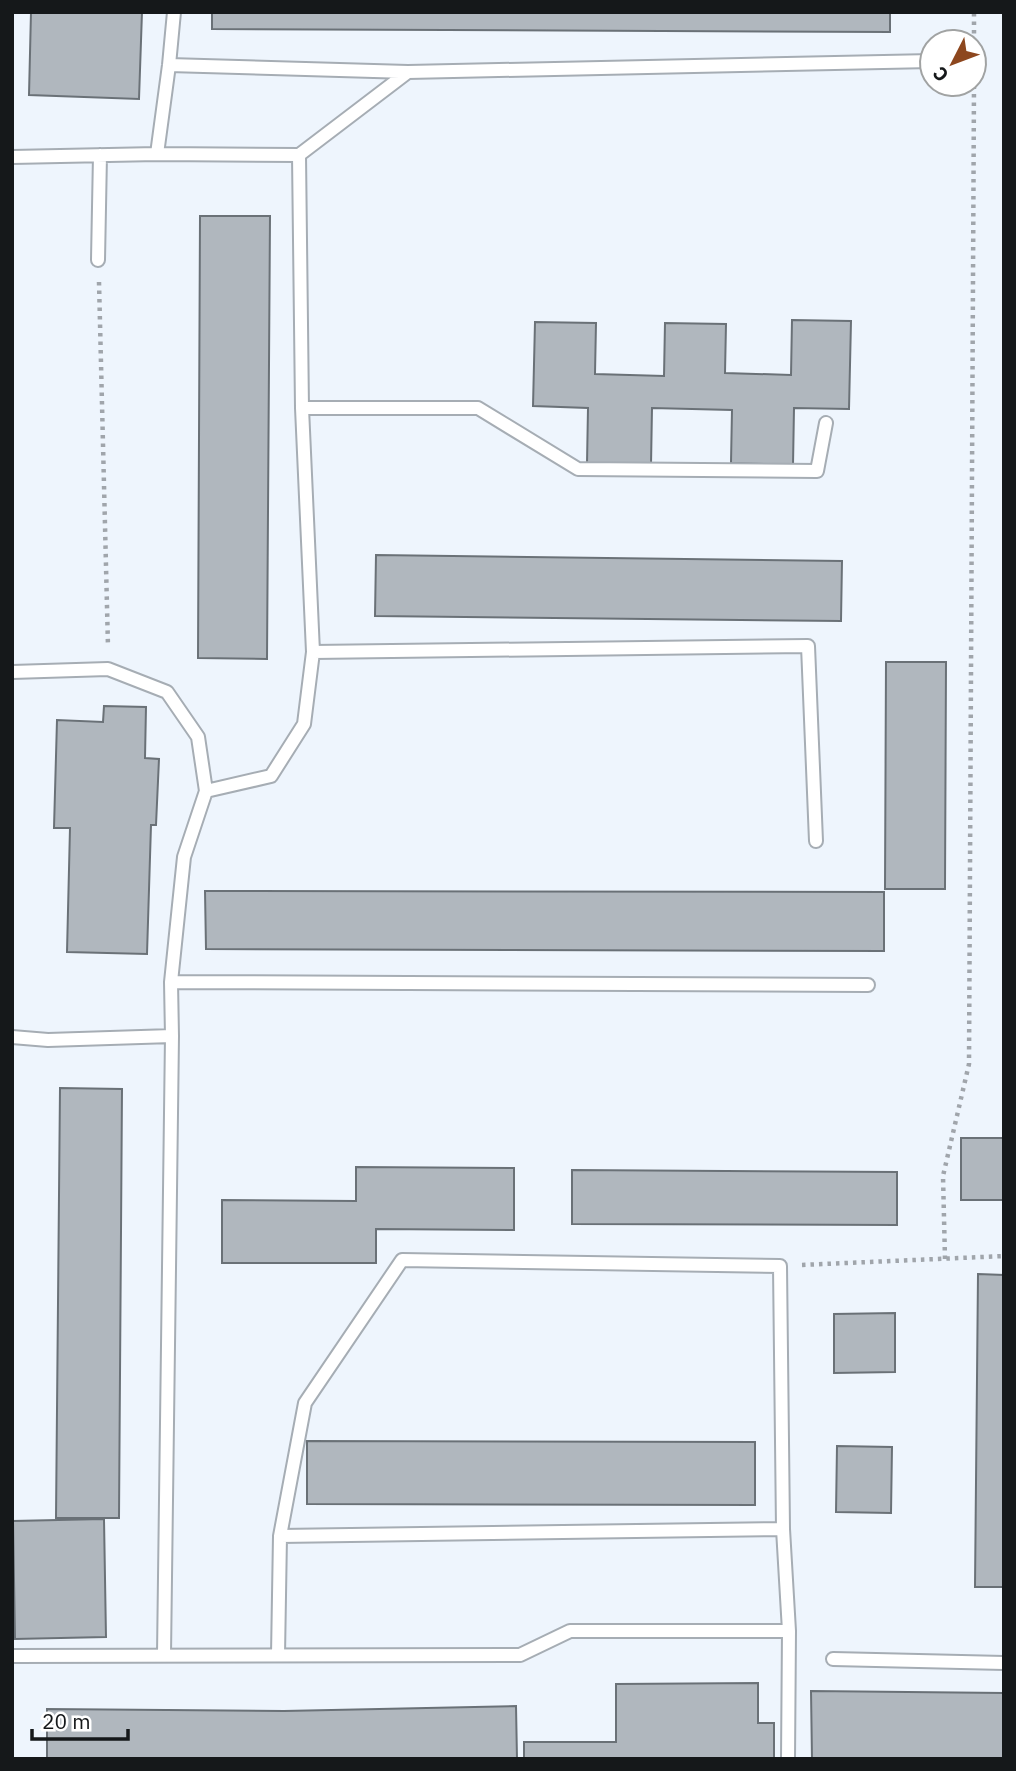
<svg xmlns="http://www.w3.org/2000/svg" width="1016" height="1771" font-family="'IBM Plex Sans',sans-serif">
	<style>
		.building { fill: #b0b7be; stroke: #6a7177; stroke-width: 2 }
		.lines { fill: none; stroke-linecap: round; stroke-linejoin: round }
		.service-casing { stroke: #a6adb4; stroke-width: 16 }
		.path { stroke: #a0a5ab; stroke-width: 4.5; stroke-dasharray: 3.5 5; stroke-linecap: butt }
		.service { stroke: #fff; stroke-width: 12 }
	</style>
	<rect width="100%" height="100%" fill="#eef5fd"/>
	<path class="building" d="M31,12h111l-3,87 -110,-4z
		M212,12h678v20l-678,-3z
		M200,216h70l-3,443 -69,-1z
		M792,320l59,1 -2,88 -55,-1 -1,57 -62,-2 1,-53 -80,-2 -1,57 -64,-1 1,-56 -55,-2 2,-84 61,1 -1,51 69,2 1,-53 61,1 -1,49 66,2z
		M376,555l466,6 -1,60 -466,-5z
		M886,662h60l-1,227h-60z
		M104,706l42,1 -1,51 14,1 -3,66h-5l-4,129 -80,-2 3,-124h-16l3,-108 46,2z
		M205,891l679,1v59l-678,-2z
		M60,1088l62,1 -3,429h-63z
		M961,1138h43v62h-43z
		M356,1167l158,1v62l-138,-1v34h-154v-63l134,1z
		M572,1170l325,2v53l-325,-1z
		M978,1274l26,1v312h-29z
		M895,1313v59l-61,1v-59z
		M307,1441l448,1v63l-448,-1z
		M837,1446l55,1 -1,66 -55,-1z
		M104,1519l2,118 -91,2 -2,-118z
		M758,1683v40h16v36h-250v-17h92v-58z
		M811,1691l193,2v66h-192z
		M516,1706l1,53h-470v-50l237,2z"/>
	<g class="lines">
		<g class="service-casing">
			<path id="service" d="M169,65l239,7
				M157,154l142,1 3,253 11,244 -9,72 -33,52 -65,15
				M299,155l109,-83 524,-11
				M12,157l145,-3 12,-89 5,-53
				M98,260l2,-105
				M302,408h176l100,61 239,2 9,-48
				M313,652l495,-6 8,195
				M12,672l96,-3 59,23 31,45 8,54 -22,66 -13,125 1,54
				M171,982l697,3
				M12,1037l36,3 124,-4 -8,619
				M783,1529l6,102 -1,128
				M278,1655l2,-119 503,-7 -3,-263 -378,-6 -97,143 -25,133
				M12,1656l508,-1 50,-24h219
				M833,1659l171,4"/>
		</g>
		<path class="path" d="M974,42v-30
			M99,282l9,365
			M945,1259l-2,-83 26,-112 5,-980
			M802,1265l202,-9"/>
		<use href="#service" class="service"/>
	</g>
	<rect width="1016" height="1771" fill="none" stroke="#15181a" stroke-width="28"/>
	<g transform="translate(953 63) rotate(228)"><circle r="33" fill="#ffffff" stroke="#a1a3a3" stroke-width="2"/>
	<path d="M0-5L12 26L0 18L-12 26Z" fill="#8d471e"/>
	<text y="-10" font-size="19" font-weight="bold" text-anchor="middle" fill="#15181a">С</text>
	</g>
	<path d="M32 1729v10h96v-10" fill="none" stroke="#15181a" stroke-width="3.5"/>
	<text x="42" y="1729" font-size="21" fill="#15181a" stroke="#ffffff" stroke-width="5" paint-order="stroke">20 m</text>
</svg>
